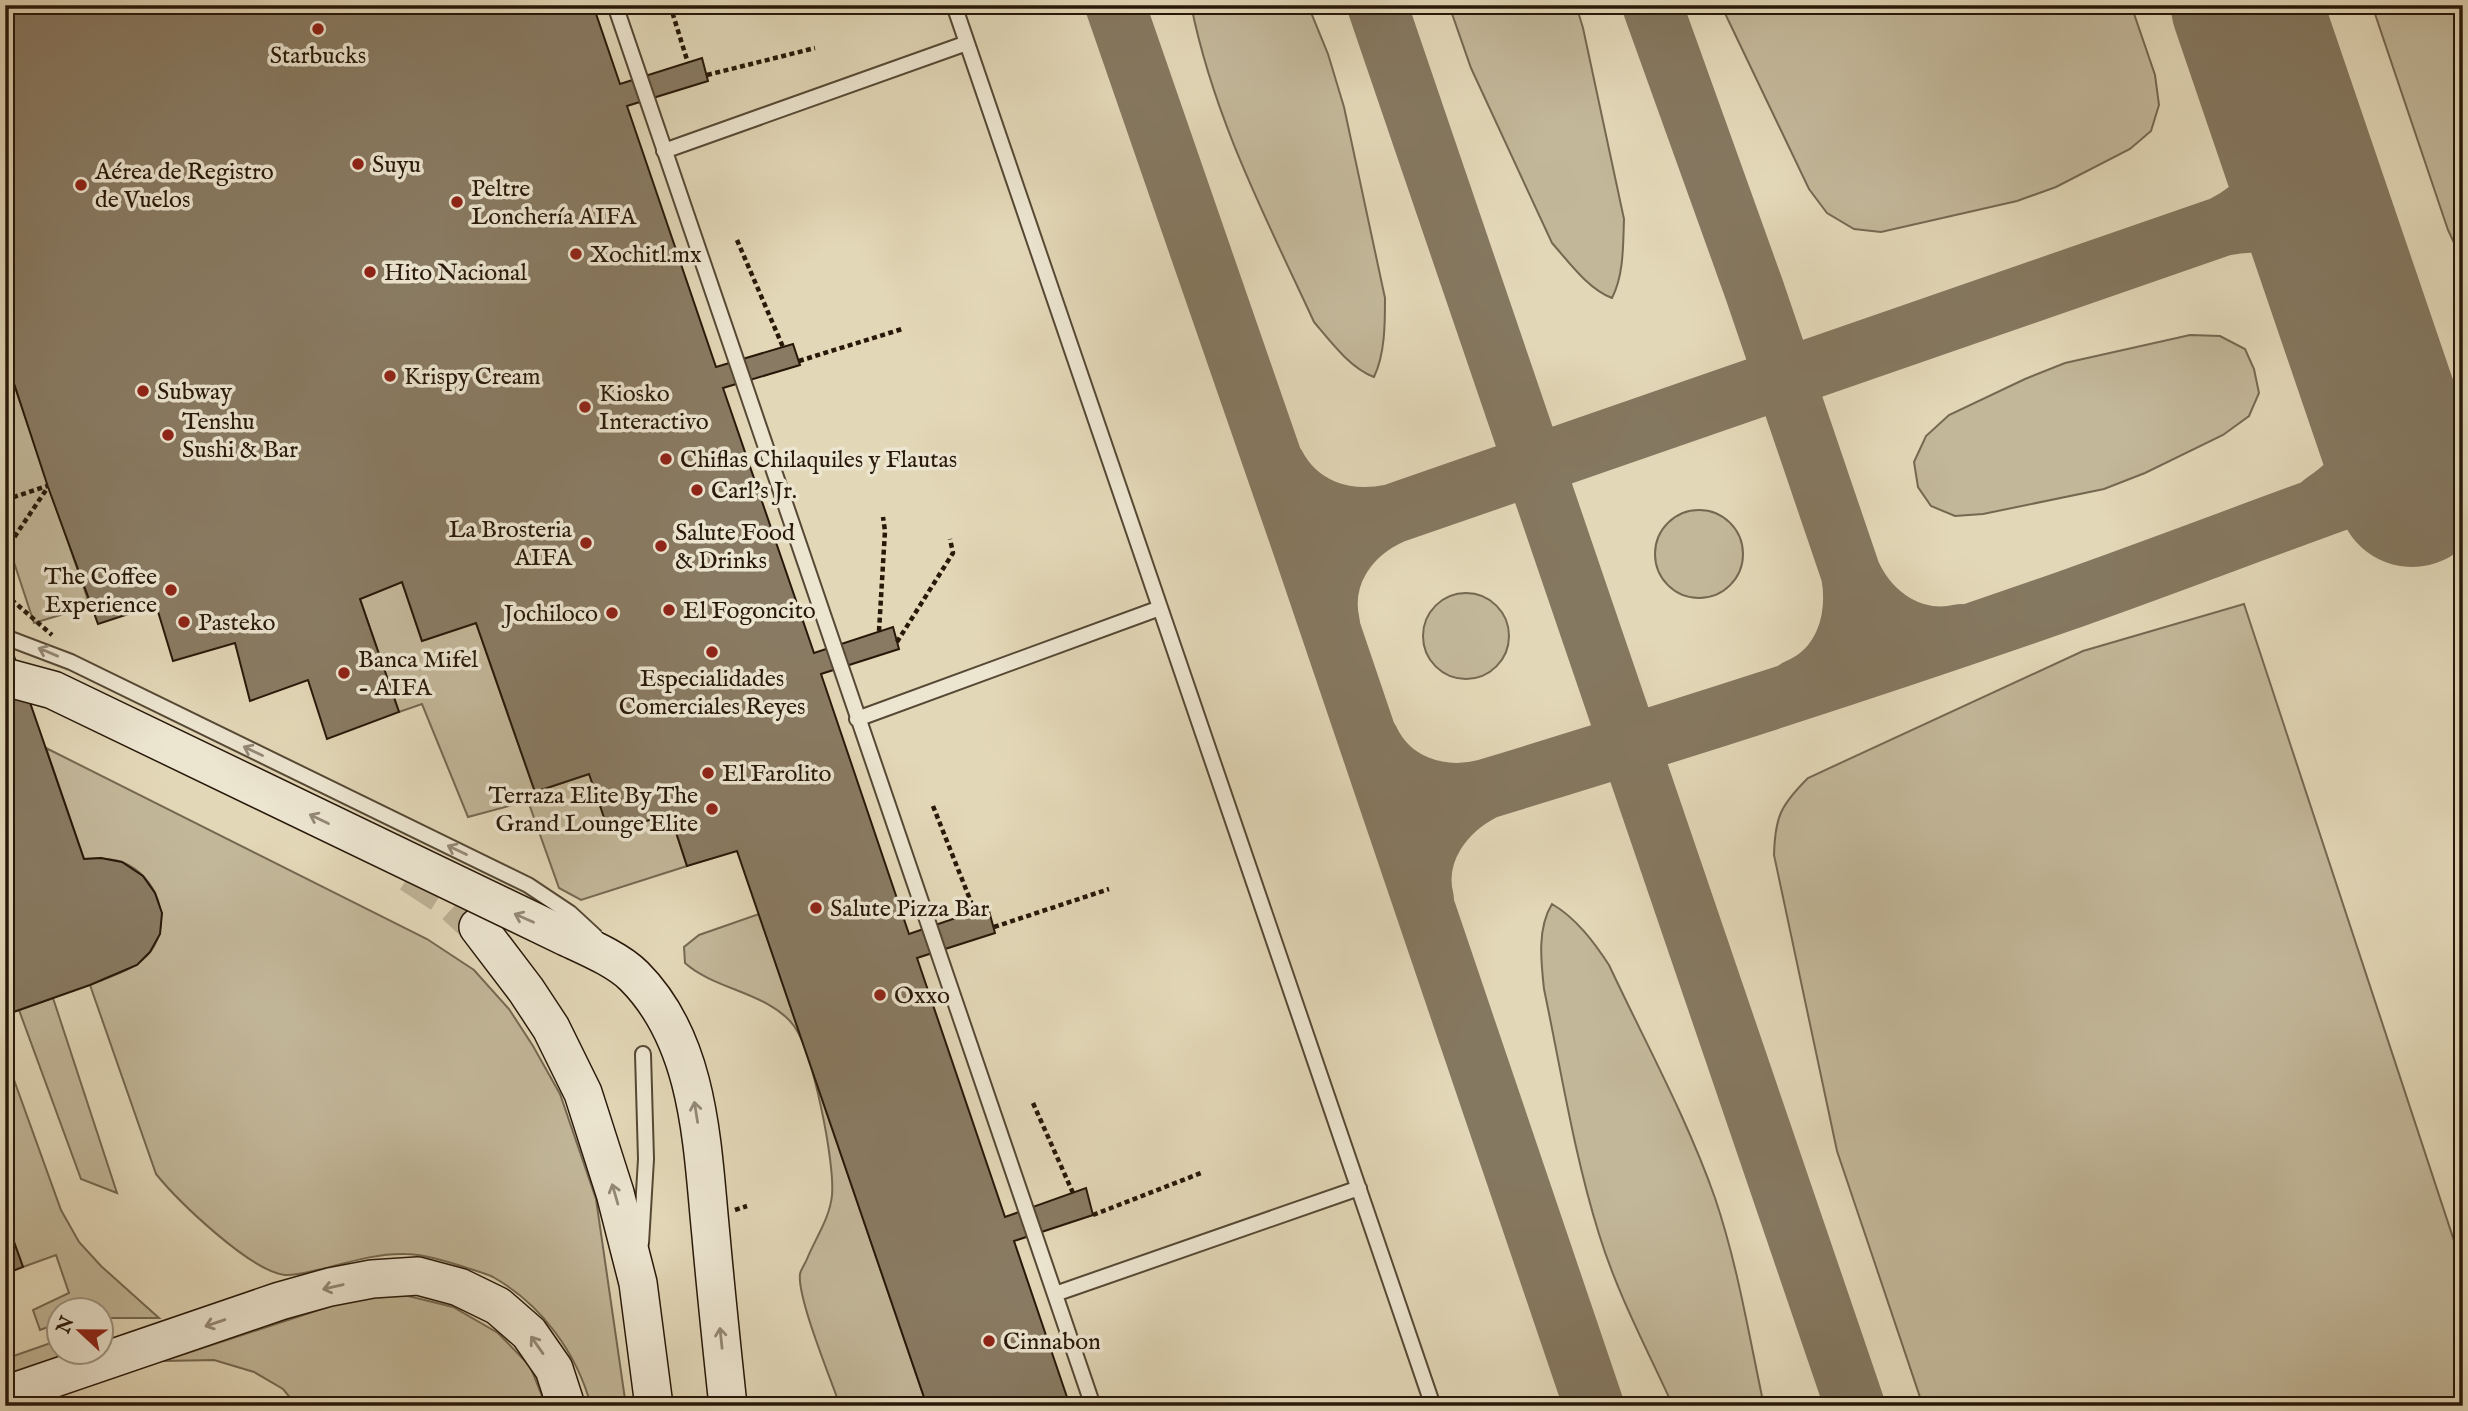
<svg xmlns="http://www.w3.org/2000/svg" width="2468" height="1411" font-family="'IM FELL English',serif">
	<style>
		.green { fill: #c2b799; stroke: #756851; stroke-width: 2 }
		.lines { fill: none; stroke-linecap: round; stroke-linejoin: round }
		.taxiway { stroke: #857860; stroke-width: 60 }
		.runway { stroke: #857860; stroke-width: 150 }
		.building { fill: #897b63; stroke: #281809; stroke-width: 2 }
		.secondary-tunnel { stroke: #bdb194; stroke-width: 37; stroke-dasharray: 37 18; stroke-linecap: butt }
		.lane-casing { stroke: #564834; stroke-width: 18 }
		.secondary-casing { stroke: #281809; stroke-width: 40 }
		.path { stroke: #281809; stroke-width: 4.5; stroke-dasharray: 5 3.5; stroke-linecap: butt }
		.lane { stroke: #ece5d0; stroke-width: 14 }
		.secondary { stroke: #ece5d0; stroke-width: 37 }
		.lane-bridge-casing { stroke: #564834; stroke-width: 18; stroke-linecap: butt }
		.secondary-bridge-casing { stroke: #281809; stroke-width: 40; stroke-linecap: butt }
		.lane-bridge { stroke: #ece5d0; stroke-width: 14 }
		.secondary-bridge { stroke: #ece5d0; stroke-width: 37 }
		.oneway { stroke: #948976 }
		.poi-dot { fill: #8f2418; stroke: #ece5d0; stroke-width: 2.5 }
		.labels { text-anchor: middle; stroke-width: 7; stroke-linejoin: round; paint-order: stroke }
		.poi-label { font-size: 24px; fill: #281809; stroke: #ece5d0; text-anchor: start }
	</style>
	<rect width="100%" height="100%" fill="#e2d7b7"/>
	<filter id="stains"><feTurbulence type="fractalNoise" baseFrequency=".00286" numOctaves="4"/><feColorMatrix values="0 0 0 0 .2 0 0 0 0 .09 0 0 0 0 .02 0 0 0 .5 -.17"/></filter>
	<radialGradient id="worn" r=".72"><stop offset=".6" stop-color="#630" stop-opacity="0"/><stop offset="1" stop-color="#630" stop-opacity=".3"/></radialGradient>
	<path class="green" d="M1191,5h117l20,49 16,53 41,191c0,26 0,56 -11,79 -24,-9 -44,-36 -60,-55 -48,-104 -100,-203 -123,-317z
		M1449,5h127l7,23 41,191c-1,26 0,56 -12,79 -24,-9 -43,-36 -60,-55l-81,-175z
		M1721,5h410l24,70 4,30 -8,26 -21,18 -74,38 -39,14 -136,31 -27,-3 -27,-16 -18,-24z
		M2372,5h91v257l-15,-32z
		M2190,335l30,1 25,13 9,20 5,24 -10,23 -26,19 -78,38 -41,16 -121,25 -28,2 -24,-10 -13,-19 -4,-25 12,-26 23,-21 76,-36 40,-16z
		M5,358l85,248 -56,17 -29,-88z
		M1655 554a44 44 0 1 1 88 0a44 44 0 1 1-88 0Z
		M402,582l20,59 54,-18 59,169 54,-18 81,40 17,52 -106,34 -22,-12 -31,-87 -60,16 -46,-113 -23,8 -39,-113z
		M1423 636a43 43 0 1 1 86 0a43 43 0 1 1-86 0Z
		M2244,604l219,664v138h-540l-86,-255 -63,-296c1,-39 7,-50 34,-77l275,-127z
		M46,748l381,191 47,31 35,39 24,37 27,48 36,105 30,207h-35c-14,-53 -50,-102 -98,-129 -10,-5 -24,-8 -35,-12 -16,-5 -36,-11 -52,-11 -28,-1 -57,8 -84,15 -11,2 -26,7 -37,6 -35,-4 -107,-74 -129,-101l-66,-189c20,-9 47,-15 61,-34 22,-31 6,-75 -29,-89 -12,-4 -25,-4 -38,-3z
		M1552,904c24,14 42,38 57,61 36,77 78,153 106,233 23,68 34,138 49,208h-91c-26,-57 -56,-113 -74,-172 -25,-80 -38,-164 -55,-245 -3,-27 -7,-61 8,-85z
		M759,914l168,492h-87c-9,-27 -43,-108 -40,-132 1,-5 5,-10 7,-15 8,-20 23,-41 25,-64 3,-32 -19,-143 -38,-169 -24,-33 -79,-36 -109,-63l-1,-16 15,-12z
		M53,998l64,195 -36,-14 -62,-169z
		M5,1055l56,155 18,32 22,24 58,52h-57v-8h-42l-1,13 -19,7 -7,-20 36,-17 -13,-38 -33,12 -18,-50z
		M400,1294l53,13 45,26 32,33 16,40h-249l-14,-17 -29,-17 -40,-12 -51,1 183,-60z
		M59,1340l1,12h26l-81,27v-20z"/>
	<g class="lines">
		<path class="taxiway" d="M1115,5l187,540 292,861
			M1377,5l478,1401
			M1652,5l102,284 97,285
			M2280,106c12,54 -8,96 -57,120 53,-12 95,10 118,59
			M1275,464c23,45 70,60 117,50 -43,19 -73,61 -62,110
			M2323,503c45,-30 63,-64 52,-117 18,36 47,57 88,61
			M1392,514l831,-288
			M1797,689c47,-19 62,-69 54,-115 20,43 62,71 110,60
			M1369,739c21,46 71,62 117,50 -41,20 -74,62 -62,111
			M1486,789c194,-59 388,-121 579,-188 133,-47 264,-99 398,-144"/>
		<path class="runway" d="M2246,5l166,487"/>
	</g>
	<path class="building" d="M5,5h588l27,79 82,-26 6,23 -81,25 89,261 77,-23 7,21 -77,23 91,265 79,-26 6,22 -78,25 88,260 79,-27 7,26 -78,25 88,259 81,-29 7,27 -79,26 56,165h-143l-190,-555 -50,15 -17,-52 -61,18 -20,-58 -54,18 -59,-169 -54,18 -20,-59 -42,17 39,113 -72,27 -19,-59 -58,21 -15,-58 -62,18 -17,-56 -58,19 -50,-137 -43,-131z
		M5,630l79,229 17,-1 21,4 21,14 12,17 7,20 -2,21 -10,18 -13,13 -47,20 -85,30z
		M5,1217l18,50 -18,7z"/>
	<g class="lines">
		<path class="secondary-tunnel" d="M410,874l37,24 31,29"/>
		<g class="lane-casing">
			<path id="lane" d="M615,5l478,1401
				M954,5l479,1401
				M664,151l303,-108
				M857,719l303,-111
				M641,1243l5,-84 -3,-105
				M1055,1294l304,-106"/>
		</g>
		<g class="secondary-casing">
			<path id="secondary" d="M478,927l48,63 25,38 32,65 32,100 23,90 16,123
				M5,1395l275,-94 50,-14 42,-8 46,-3 41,11 39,19 31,27 25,36 12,37"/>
		</g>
		<path class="path" d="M670,5l18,58
			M707,75l108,-27
			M737,240l46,107
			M799,361l103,-32
			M5,500l42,-14
			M5,551l43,-64
			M5,594l47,41
			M879,631l6,-100 -2,-14
			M897,642l56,-89 -3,-14
			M933,806l42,106
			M994,927l115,-38
			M1033,1103l40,90
			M735,1210l12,-4
			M1093,1215l108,-42"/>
		<use href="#lane" class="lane"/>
		<use href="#secondary" class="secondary"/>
		<g class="lane-bridge-casing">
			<path id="lane-bridge" d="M5,637l66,25 457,223 42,28 26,24"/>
		</g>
		<g class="secondary-bridge-casing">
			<path id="secondary-bridge" d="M5,677l48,13 511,246c21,10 53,23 70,40 67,67 68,171 77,260 5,57 11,113 17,170"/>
		</g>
		<use href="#lane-bridge" class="lane-bridge"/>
		<use href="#secondary-bridge" class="secondary-bridge"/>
	</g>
	<defs><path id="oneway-shaft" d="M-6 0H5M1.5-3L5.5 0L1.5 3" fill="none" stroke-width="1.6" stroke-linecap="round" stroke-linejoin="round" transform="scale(1.75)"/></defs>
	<g class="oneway">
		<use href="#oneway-shaft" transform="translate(48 652) rotate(-157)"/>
		<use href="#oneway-shaft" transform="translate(253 751) rotate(-154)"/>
		<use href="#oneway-shaft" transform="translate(319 819) rotate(-154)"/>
		<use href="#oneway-shaft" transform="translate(457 850) rotate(-154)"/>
		<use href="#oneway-shaft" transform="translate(524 918) rotate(-156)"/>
		<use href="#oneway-shaft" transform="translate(696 1112) rotate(-99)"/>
		<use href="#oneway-shaft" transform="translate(615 1194) rotate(-106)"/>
		<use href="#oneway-shaft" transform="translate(333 1287) rotate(167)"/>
		<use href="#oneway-shaft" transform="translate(215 1323) rotate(161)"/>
		<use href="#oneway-shaft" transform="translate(721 1338) rotate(-96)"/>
		<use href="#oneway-shaft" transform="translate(537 1345) rotate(-125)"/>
	</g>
	<g class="poi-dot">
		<circle cx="318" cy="29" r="7"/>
		<circle cx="358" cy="164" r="7"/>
		<circle cx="81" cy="185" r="7"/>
		<circle cx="457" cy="202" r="7"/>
		<circle cx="576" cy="254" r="7"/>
		<circle cx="370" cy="272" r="7"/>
		<circle cx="390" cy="376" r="7"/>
		<circle cx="143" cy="391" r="7"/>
		<circle cx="585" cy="407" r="7"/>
		<circle cx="168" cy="435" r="7"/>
		<circle cx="666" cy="459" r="7"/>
		<circle cx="697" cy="490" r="7"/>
		<circle cx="586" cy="543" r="7"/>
		<circle cx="661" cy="546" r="7"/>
		<circle cx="171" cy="590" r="7"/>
		<circle cx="669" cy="610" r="7"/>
		<circle cx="612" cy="613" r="7"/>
		<circle cx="184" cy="622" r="7"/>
		<circle cx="712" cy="652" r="7"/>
		<circle cx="344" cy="673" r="7"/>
		<circle cx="708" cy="773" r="7"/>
		<circle cx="712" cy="809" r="7"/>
		<circle cx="816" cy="908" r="7"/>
		<circle cx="880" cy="995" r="7"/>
		<circle cx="989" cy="1341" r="7"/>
	</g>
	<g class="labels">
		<g class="poi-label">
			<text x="318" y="63" text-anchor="middle">Starbucks</text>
			<text x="372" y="172">Suyu</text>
			<text x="95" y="179">Aérea de Registro<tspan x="95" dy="28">de Vuelos</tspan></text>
			<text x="471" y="196">Peltre<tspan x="471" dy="28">Lonchería AIFA</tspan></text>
			<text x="590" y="262">Xochitl.mx</text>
			<text x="384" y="280">Hito Nacional</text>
			<text x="404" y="384">Krispy Cream</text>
			<text x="157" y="399">Subway</text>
			<text x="599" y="401">Kiosko<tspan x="599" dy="28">Interactivo</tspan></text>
			<text x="182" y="429">Tenshu<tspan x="182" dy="28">Sushi &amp; Bar</tspan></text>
			<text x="680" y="467">Chiflas Chilaquiles y Flautas</text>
			<text x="711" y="498">Carl's Jr.</text>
			<text x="572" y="537" text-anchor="end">La Brosteria<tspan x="572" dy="28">AIFA</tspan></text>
			<text x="675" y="540">Salute Food<tspan x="675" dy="28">&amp; Drinks</tspan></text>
			<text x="157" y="584" text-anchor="end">The Coffee<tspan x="157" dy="28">Experience</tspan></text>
			<text x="683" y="618">El Fogoncito</text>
			<text x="598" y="621" text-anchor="end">Jochiloco</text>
			<text x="198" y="630">Pasteko</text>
			<text x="358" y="667">Banca Mifel<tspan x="358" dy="28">- AIFA</tspan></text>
			<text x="712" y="686" text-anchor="middle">Especialidades<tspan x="712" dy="28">Comerciales Reyes</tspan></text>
			<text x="722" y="781">El Farolito</text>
			<text x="698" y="803" text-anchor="end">Terraza Elite By The<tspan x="698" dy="28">Grand Lounge Elite</tspan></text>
			<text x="830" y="916">Salute Pizza Bar</text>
			<text x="894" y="1003">Oxxo</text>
			<text x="1003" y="1349">Cinnabon</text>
		</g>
	</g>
	<rect width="2468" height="1411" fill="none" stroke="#e2d7b7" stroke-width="28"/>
	<rect x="7" y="7" width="2454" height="1397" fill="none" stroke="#281809" stroke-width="3.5"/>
	<rect x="14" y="14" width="2440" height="1383" fill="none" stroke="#281809" stroke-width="2"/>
	<g transform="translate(80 1331) rotate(292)"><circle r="33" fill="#ece5d0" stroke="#9e9380" stroke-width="2"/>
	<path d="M0-5L12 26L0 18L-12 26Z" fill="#8f2418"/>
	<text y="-10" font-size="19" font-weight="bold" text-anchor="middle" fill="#281809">N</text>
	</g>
	<rect width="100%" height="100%" filter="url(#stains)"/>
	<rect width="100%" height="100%" fill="url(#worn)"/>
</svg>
